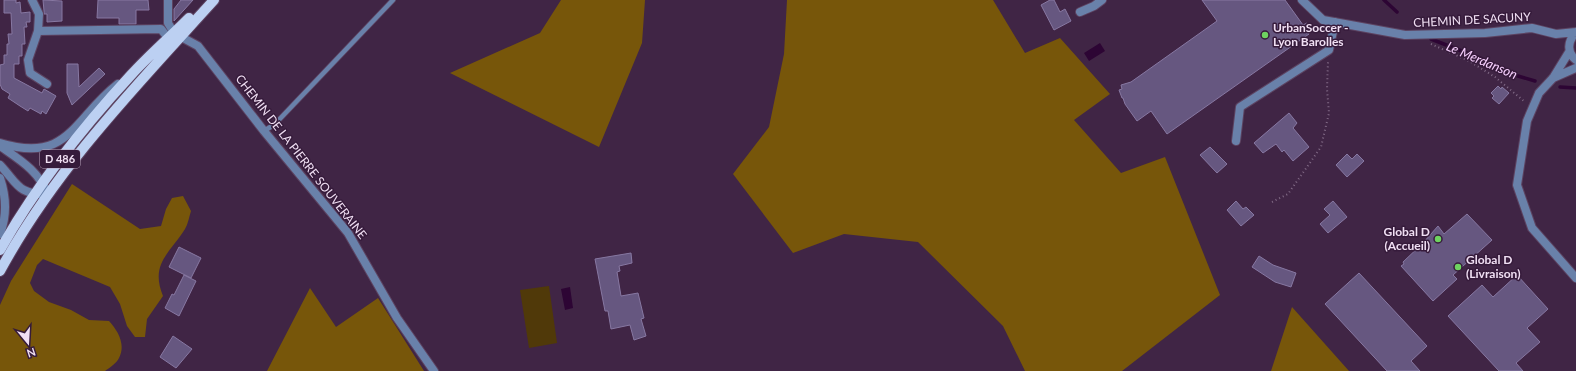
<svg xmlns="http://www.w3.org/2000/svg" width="1576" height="371" font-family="Lato,sans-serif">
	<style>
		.green { fill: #503909 }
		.forest { fill: #77560a }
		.water { fill: #2d0534 }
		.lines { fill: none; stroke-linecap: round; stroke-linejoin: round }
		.stream { stroke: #2d0534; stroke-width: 3.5 }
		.building { fill: #665780; stroke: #8778a2 }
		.service-casing { stroke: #5c4361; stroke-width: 6 }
		.minor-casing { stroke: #5c4361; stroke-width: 10 }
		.tertiary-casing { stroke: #5c4361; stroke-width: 10 }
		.primary-casing { stroke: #5c4361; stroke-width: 12 }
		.path { stroke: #816a86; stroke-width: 2; stroke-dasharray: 1 3; stroke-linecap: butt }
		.service { stroke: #6981aa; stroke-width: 4.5 }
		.minor { stroke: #6981aa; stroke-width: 8 }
		.tertiary { stroke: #6981aa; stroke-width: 8 }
		.primary { stroke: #bcd0f2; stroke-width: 10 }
		.poi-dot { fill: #6ed360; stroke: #361b3b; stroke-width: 1.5 }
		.labels { text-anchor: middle; stroke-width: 3; stroke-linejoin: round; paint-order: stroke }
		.shield { fill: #361b3b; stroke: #b8a4bc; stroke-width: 1 }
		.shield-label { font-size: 11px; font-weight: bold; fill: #f0dff3 }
		.street-label { font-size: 12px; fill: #f0dff3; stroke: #361b3b }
		.poi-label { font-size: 12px; font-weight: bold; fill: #f0dff3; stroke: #361b3b; text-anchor: start }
		.water-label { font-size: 13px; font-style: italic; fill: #f8d1ff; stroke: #361b3b }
	</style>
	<rect width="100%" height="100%" fill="#402545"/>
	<path class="green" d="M549,286l8,57 -28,5 -9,-58z"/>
	<path class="forest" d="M561,0h84l-3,43 -43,104 -149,-74 90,-40z
		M787,0h206l32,53 35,-15 50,56 -36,26 47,53 44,-16 55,138 -98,76h-97l-22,-45 -85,-84 -74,-8 -51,19 -60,-79 36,-47 15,-73z
		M72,184l68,45 21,-3 5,-17 6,-11 11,-2 8,15c-2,6 -3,13 -6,18 -16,25 -35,35 -22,67l-16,23 -2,18h-10l-8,-11 -7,-22 -10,-17 -67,-28 -6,6 -7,18 4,8 15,11 22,8 18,10 20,1c9,10 17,23 10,37 -2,5 -10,10 -14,13h-105v-66l11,-24z
		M310,288l26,39 42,-29 46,73h-157z
		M1292,307l57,64h-78z"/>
	<path class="water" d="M1100,43l5,8 -16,10 -5,-8z
		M570,287l3,21 -8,2 -4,-21z"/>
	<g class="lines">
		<path class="stream" d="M1384,0l13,12
			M1431,39l51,20 19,12 34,10
			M1560,87l16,1"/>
	</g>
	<path class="building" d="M4,0h12v3l4,-1 1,11 9,-1v10h-4l1,5h-3l1,17h-3v12h-3v8h-5v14l28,15 2,-4 12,7 -10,18 -4,-3 -1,3 -11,-6 -2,3 -8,-5 -12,-8 2,-4 -8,-5 -2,-5v-19l4,-1v-9h3v-11h2l-1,-10h4l-1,-21h-7z
		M43,0l19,1v20l-15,1v-8h-3v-3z
		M98,0h50l1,10h-13v14h-17v-6h-22z
		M181,0h12l-19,21v-12z
		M1050,0h4l6,12 5,-3 6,12 -17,9 -13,-25z
		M1202,0h83l18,25 4,-2 5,6 -4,3 1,2 -142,100 -16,-23 -14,10 -12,-17 -2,-6h-1l-3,-8 3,-1 -1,-4 10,-3 86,-61z
		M67,64h11l1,23 20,-19 6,6 -33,31 -5,-12z
		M1498,86l3,3 1,-2 7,6 -10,11 -7,-6 2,-2 -3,-3z
		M1289,113l8,10 -4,5 16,19 -16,14 -9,-11 -2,2 -6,-8 -13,9 -9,-10z
		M1210,147l17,17 -10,9 -17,-18z
		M1347,154l5,5 5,-5 7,7 -17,16 -11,-12z
		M1236,201l7,8 3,-2 8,8 -13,11 -14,-16z
		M1333,201l14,16 -19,16 -8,-9 10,-9 -6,-6z
		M1467,214l25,26 -39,35 4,4 -24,22 -32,-35 3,-2 -1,-2 20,-19 15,-17 6,8z
		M179,247l22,11 -10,20 -22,-11z
		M631,253l1,10 -13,3 1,5 -3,1 4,24 17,-3 6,25 -3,1 5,17 -12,4 -4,-15 -19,4 -3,-18h-3l-10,-52z
		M1259,256l14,9 23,8 -5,14 -16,-5 -23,-15z
		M1359,273l68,73 -16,15 9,10h-33l-62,-67z
		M184,275l12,6 -17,35 -14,-8 7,-14 2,1z
		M1517,275l31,34 -21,19 13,14 -24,21 7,8h-24l-51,-55 34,-31 11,12z
		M173,336l19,13 -16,19 -16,-11z"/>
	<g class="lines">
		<g class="service-casing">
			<path id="service" d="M264,131l11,-7 118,-124"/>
		</g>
		<g class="minor-casing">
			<path id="minor" d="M32,0l7,14 -1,17 -10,29 2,13 17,11
				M168,0v23l6,10 24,13 66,85 84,102 49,85 37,53
				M1302,0l21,20 82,15 80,-2 47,-5 24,6 20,-2
				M1080,12l14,-6 8,-6
				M38,31l123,-2 7,9
				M1576,32c-8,9 -10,20 0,28
				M1569,52l-16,26 -14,15 -12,28 -10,64 15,43 44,50
				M1553,78l23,-10
				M1236,141l4,-34 89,-57 6,-28"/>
		</g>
		<g class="tertiary-casing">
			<path id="tertiary" d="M0,143c69,21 73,-24 118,-59
				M0,146c20,14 39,25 48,49 -31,-1 -30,-11 -48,-30
				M0,178c6,18 7,38 0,56"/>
		</g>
		<g class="primary-casing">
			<path id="primary" d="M0,250c36,-64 81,-121 131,-175 18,-20 39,-38 58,-57
				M0,271c55,-102 137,-186 214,-271"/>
		</g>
		<path class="path" d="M1431,44l38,17 26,16 30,25
			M1272,202l16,-8 33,-47 8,-34 -2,-24 1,-27"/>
		<use href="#service" class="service"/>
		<use href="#minor" class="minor"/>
		<use href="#tertiary" class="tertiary"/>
		<use href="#primary" class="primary"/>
	</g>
	<g class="poi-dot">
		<circle cx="1265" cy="35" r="4"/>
		<circle cx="1438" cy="239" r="4"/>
		<circle cx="1458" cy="267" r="4"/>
	</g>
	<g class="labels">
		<rect class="shield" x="40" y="150" width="40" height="18" rx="3"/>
		<g class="shield-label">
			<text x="60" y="163">D 486</text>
		</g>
		<g class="street-label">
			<text transform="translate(1472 20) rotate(-3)" y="4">CHEMIN DE SACUNY</text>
			<text transform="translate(301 157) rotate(52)" y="4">CHEMIN DE LA PIERRE SOUVERAINE</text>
		</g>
		<g class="poi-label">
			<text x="1273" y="32">UrbanSoccer -<tspan x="1273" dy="14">Lyon Barolles</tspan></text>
			<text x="1430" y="236" text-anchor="end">Global D<tspan x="1430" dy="14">(Accueil)</tspan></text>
			<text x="1466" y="264">Global D<tspan x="1466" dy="14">(Livraison)</tspan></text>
		</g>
		<g class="water-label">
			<text transform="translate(1482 60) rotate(23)" y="5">Le Merdanson</text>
		</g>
	</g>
	<g transform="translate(28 343) rotate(162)" stroke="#361b3b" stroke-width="3" paint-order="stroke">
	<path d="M0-3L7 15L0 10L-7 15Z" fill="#f0dff3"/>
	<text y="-6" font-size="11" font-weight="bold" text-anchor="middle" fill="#f0dff3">N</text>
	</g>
</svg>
